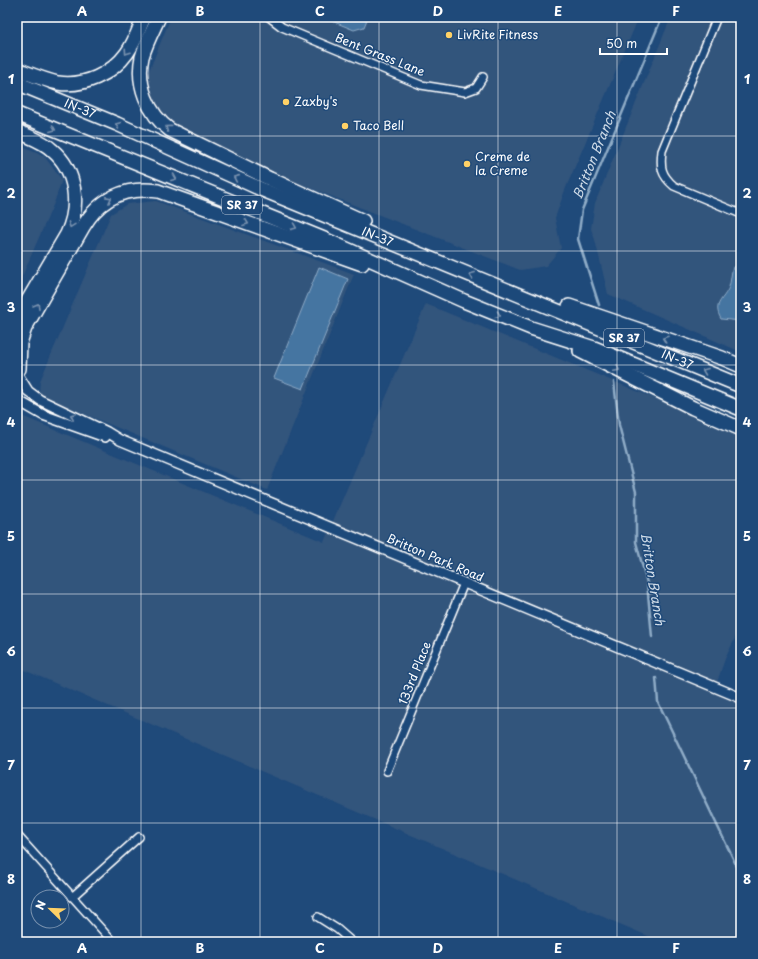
<svg xmlns="http://www.w3.org/2000/svg" width="758" height="959" font-family="'Playpen Sans',sans-serif">
	<style>
		.built { fill: #32547c }
		.water { fill: #4574a1; stroke: #8facc7 }
		.lines { fill: none; stroke-linecap: round; stroke-linejoin: round }
		.stream { stroke: #8facc7; stroke-width: 2.5 }
		.minor-casing { stroke: #fff; stroke-width: 10 }
		.tertiary-casing { stroke: #fff; stroke-width: 12 }
		.motorway-casing { stroke: #fff; stroke-width: 16 }
		.minor { stroke: #1f4a7a; stroke-width: 7 }
		.tertiary { stroke: #1f4a7a; stroke-width: 9 }
		.motorway { stroke: #1f4a7a; stroke-width: 13 }
		.oneway { stroke: #7992af }
		.grid { fill: none; stroke: #fff; stroke-width: 1; stroke-opacity: 0.55 }
		.poi-dot { fill: #ffd166; stroke: #1f4a7a; stroke-width: 1.5 }
		.labels { text-anchor: middle; stroke-width: 3; stroke-linejoin: round; paint-order: stroke }
		.shield { fill: #1f4a7a; stroke: #bcc9d7; stroke-width: 1 }
		.shield-label { font-size: 11px; font-weight: bold; fill: #fff }
		.poi-label { font-size: 12px; fill: #fff; stroke: #1f4a7a; text-anchor: start }
		.street-label { font-size: 12px; fill: #fff; stroke: #1f4a7a }
		.water-label { font-size: 13px; font-style: italic; fill: #d0dce8; stroke: #1f4a7a }
		.neatline { fill: none; stroke: #fff; stroke-width: 1.5 }
		.grid-label { font-size: 13px; text-anchor: middle; font-weight: bold; fill: #fff }
	</style>
	<rect width="100%" height="100%" fill="#1f4a7a"/>
	<filter id="ink" filterUnits="userSpaceOnUse"><feTurbulence type="fractalNoise" baseFrequency=".025" numOctaves="2"/><feDisplacementMap in="SourceGraphic" scale="8" xChannelSelector="R" yChannelSelector="G"/><feConvolveMatrix kernelMatrix="1 2 1 2 8 2 1 2 1" color-interpolation-filters="sRGB"/></filter>
	<g filter="url(#ink)">
		<path class="built" d="M171,17h468l-74,173 -10,28 6,30 -15,18 -26,4 -225,-88 -129,-60 -17,-25 -3,-19z
			M671,17h70v335l-133,-58 -13,-54 -4,-11 4,-26z
			M17,145l27,11 18,24 -8,23 -37,85z
			M156,201l198,73 -87,216 -228,-95 1,-14 71,-167 16,-10z
			M426,304l315,130v192l-16,33 -8,23 24,10v250h-79l-645,-275v-253l307,128z"/>
		<path class="water" d="M322,17h46l-4,10 -10,3z
			M741,266v55l-20,-2c-9,-16 3,-19 8,-32 2,-6 2,-14 4,-20z
			M319,267l29,12 -45,110 -29,-11z"/>
		<g class="lines">
			<path class="stream" d="M599,305l-21,-66 4,-29 80,-193
				M614,382l5,43 17,67v50l11,41 5,54
				M656,678l2,24 83,173"/>
			<g class="minor-casing">
				<path id="minor" d="M269,17l13,10 139,58 44,7 11,-4 7,-11
					M717,17l-55,134c-2,16 -1,24 12,35l67,28
					M387,771l77,-188
					M17,835l96,107
					M72,897l67,-60
					M318,917l19,12 15,13"/>
			</g>
			<g class="tertiary-casing">
				<path id="tertiary" d="M18,375l10,16 12,9 67,32 13,8 621,258
					M17,400l26,15 62,22"/>
			</g>
			<g class="motorway-casing">
				<g id="motorway">
					<path d="M159,17c-6,13 -13,26 -17,40 -6,27 6,57 28,73l100,49 93,42"/>
					<path d="M17,69c13,5 27,11 41,14 26,4 54,-9 69,-30 8,-11 12,-24 17,-36"/>
					<path id="s1" d="M17,83l100,41 146,66 478,196"/>
					<path d="M17,114l307,125 140,62 67,27 63,20 147,61"/>
					<path d="M17,131c12,6 26,10 35,19 25,21 28,56 15,84l-50,85"/>
					<path d="M569,306l153,52 19,8"/>
					<path d="M580,351l113,57 48,21"/>
					<path d="M19,369l1,-26 5,-15 58,-101c16,-28 42,-41 75,-36l204,73"/>
				</g>
			</g>
			<use href="#minor" class="minor"/>
			<use href="#tertiary" class="tertiary"/>
			<use href="#motorway" class="motorway"/>
		</g>
		<defs><path id="oneway-chevron" d="M-2-3.5L2.5 0L-2 3.5" fill="none" stroke-width="1.6" stroke-linecap="round" stroke-linejoin="round"/></defs>
		<g class="oneway">
			<use href="#oneway-chevron" transform="translate(127 52) rotate(124)"/>
			<use href="#oneway-chevron" transform="translate(118 125) rotate(-157)"/>
			<use href="#oneway-chevron" transform="translate(168 128) rotate(-143)"/>
			<use href="#oneway-chevron" transform="translate(53 129) rotate(22)"/>
			<use href="#oneway-chevron" transform="translate(174 178) rotate(22)"/>
			<use href="#oneway-chevron" transform="translate(236 178) rotate(-156)"/>
			<use href="#oneway-chevron" transform="translate(109 199) rotate(-28)"/>
			<use href="#oneway-chevron" transform="translate(246 223) rotate(20)"/>
			<use href="#oneway-chevron" transform="translate(71 225) rotate(110)"/>
			<use href="#oneway-chevron" transform="translate(294 227) rotate(22)"/>
			<use href="#oneway-chevron" transform="translate(472 275) rotate(-158)"/>
			<use href="#oneway-chevron" transform="translate(37 306) rotate(-60)"/>
			<use href="#oneway-chevron" transform="translate(498 315) rotate(22)"/>
			<use href="#oneway-chevron" transform="translate(665 339) rotate(-161)"/>
			<use href="#oneway-chevron" transform="translate(617 369) rotate(27)"/>
			<use href="#oneway-chevron" transform="translate(705 371) rotate(-158)"/>
			<use href="#oneway-chevron" transform="translate(73 416) rotate(-154)"/>
		</g>
	</g>
	<path class="grid" d="M141,17v925M260,17v925M379,17v925M498,17v925M617,17v925M17,136h724M17,251h724M17,365h724M17,480h724M17,594h724M17,708h724M17,823h724"/>
	<g class="poi-dot">
		<circle cx="449" cy="35" r="4"/>
		<circle cx="286" cy="102" r="4"/>
		<circle cx="345" cy="126" r="4"/>
		<circle cx="467" cy="164" r="4"/>
	</g>
	<g class="labels">
		<g class="shield">
			<rect x="222" y="196" width="40" height="18" rx="3"/>
			<rect x="604" y="329" width="40" height="18" rx="3"/>
		</g>
		<g class="shield-label">
			<text x="242" y="209">SR 37</text>
			<text x="624" y="342">SR 37</text>
		</g>
		<g class="poi-label">
			<text x="457" y="39">LivRite Fitness</text>
			<text x="294" y="106">Zaxby's</text>
			<text x="353" y="130">Taco Bell</text>
			<text x="475" y="161">Creme de<tspan x="475" dy="14">la Creme</tspan></text>
		</g>
		<g class="street-label">
			<text transform="translate(380 55) rotate(22)" y="4">Bent Grass Lane</text>
			<text dy="4" stroke="none"><textPath href="#s1" startOffset="68">IN-37</textPath></text>
			<text dy="4" stroke="none"><textPath href="#s1" startOffset="392">IN-37</textPath></text>
			<text dy="4" stroke="none"><textPath href="#s1" startOffset="716">IN-37</textPath></text>
			<text transform="translate(435 558) rotate(23)" y="4">Britton Park Road</text>
			<text transform="translate(415 673) rotate(-68)" y="4">133rd Place</text>
		</g>
		<g class="water-label">
			<text transform="translate(594 155) rotate(-68)" y="5">Britton Branch</text>
			<text transform="translate(653 579) rotate(81)" y="5">Britton Branch</text>
		</g>
	</g>
	<rect width="758" height="959" fill="none" stroke="#1f4a7a" stroke-width="44"/>
	<g transform="translate(50 909) rotate(293)"><circle r="19" fill="#1f4a7a" stroke="#7992af"/>
	<path d="M0-3L7 15L0 10L-7 15Z" fill="#ffd166"/>
	<text y="-6" font-size="11" font-weight="bold" text-anchor="middle" fill="#ffffff">N</text>
	</g>
	<path d="M600 48v6h67v-6" fill="none" stroke="#ffffff" stroke-width="2"/>
	<text x="606" y="48" font-size="12" fill="#ffffff" stroke="#1f4a7a" stroke-width="3" paint-order="stroke">50 m</text>
	<rect x="22" y="22" width="714" height="915" class="neatline"/>
	<g class="grid-label">
		<text x="82" y="16">A</text>
		<text x="200" y="16">B</text>
		<text x="320" y="16">C</text>
		<text x="438" y="16">D</text>
		<text x="558" y="16">E</text>
		<text x="676" y="16">F</text>
		<text x="11" y="84">1</text>
		<text x="747" y="84">1</text>
		<text x="11" y="198">2</text>
		<text x="747" y="198">2</text>
		<text x="11" y="312">3</text>
		<text x="747" y="312">3</text>
		<text x="11" y="427">4</text>
		<text x="747" y="427">4</text>
		<text x="11" y="541">5</text>
		<text x="747" y="541">5</text>
		<text x="11" y="656">6</text>
		<text x="747" y="656">6</text>
		<text x="11" y="770">7</text>
		<text x="747" y="770">7</text>
		<text x="11" y="884">8</text>
		<text x="747" y="884">8</text>
		<text x="82" y="953">A</text>
		<text x="200" y="953">B</text>
		<text x="320" y="953">C</text>
		<text x="438" y="953">D</text>
		<text x="558" y="953">E</text>
		<text x="676" y="953">F</text>
	</g>
</svg>
